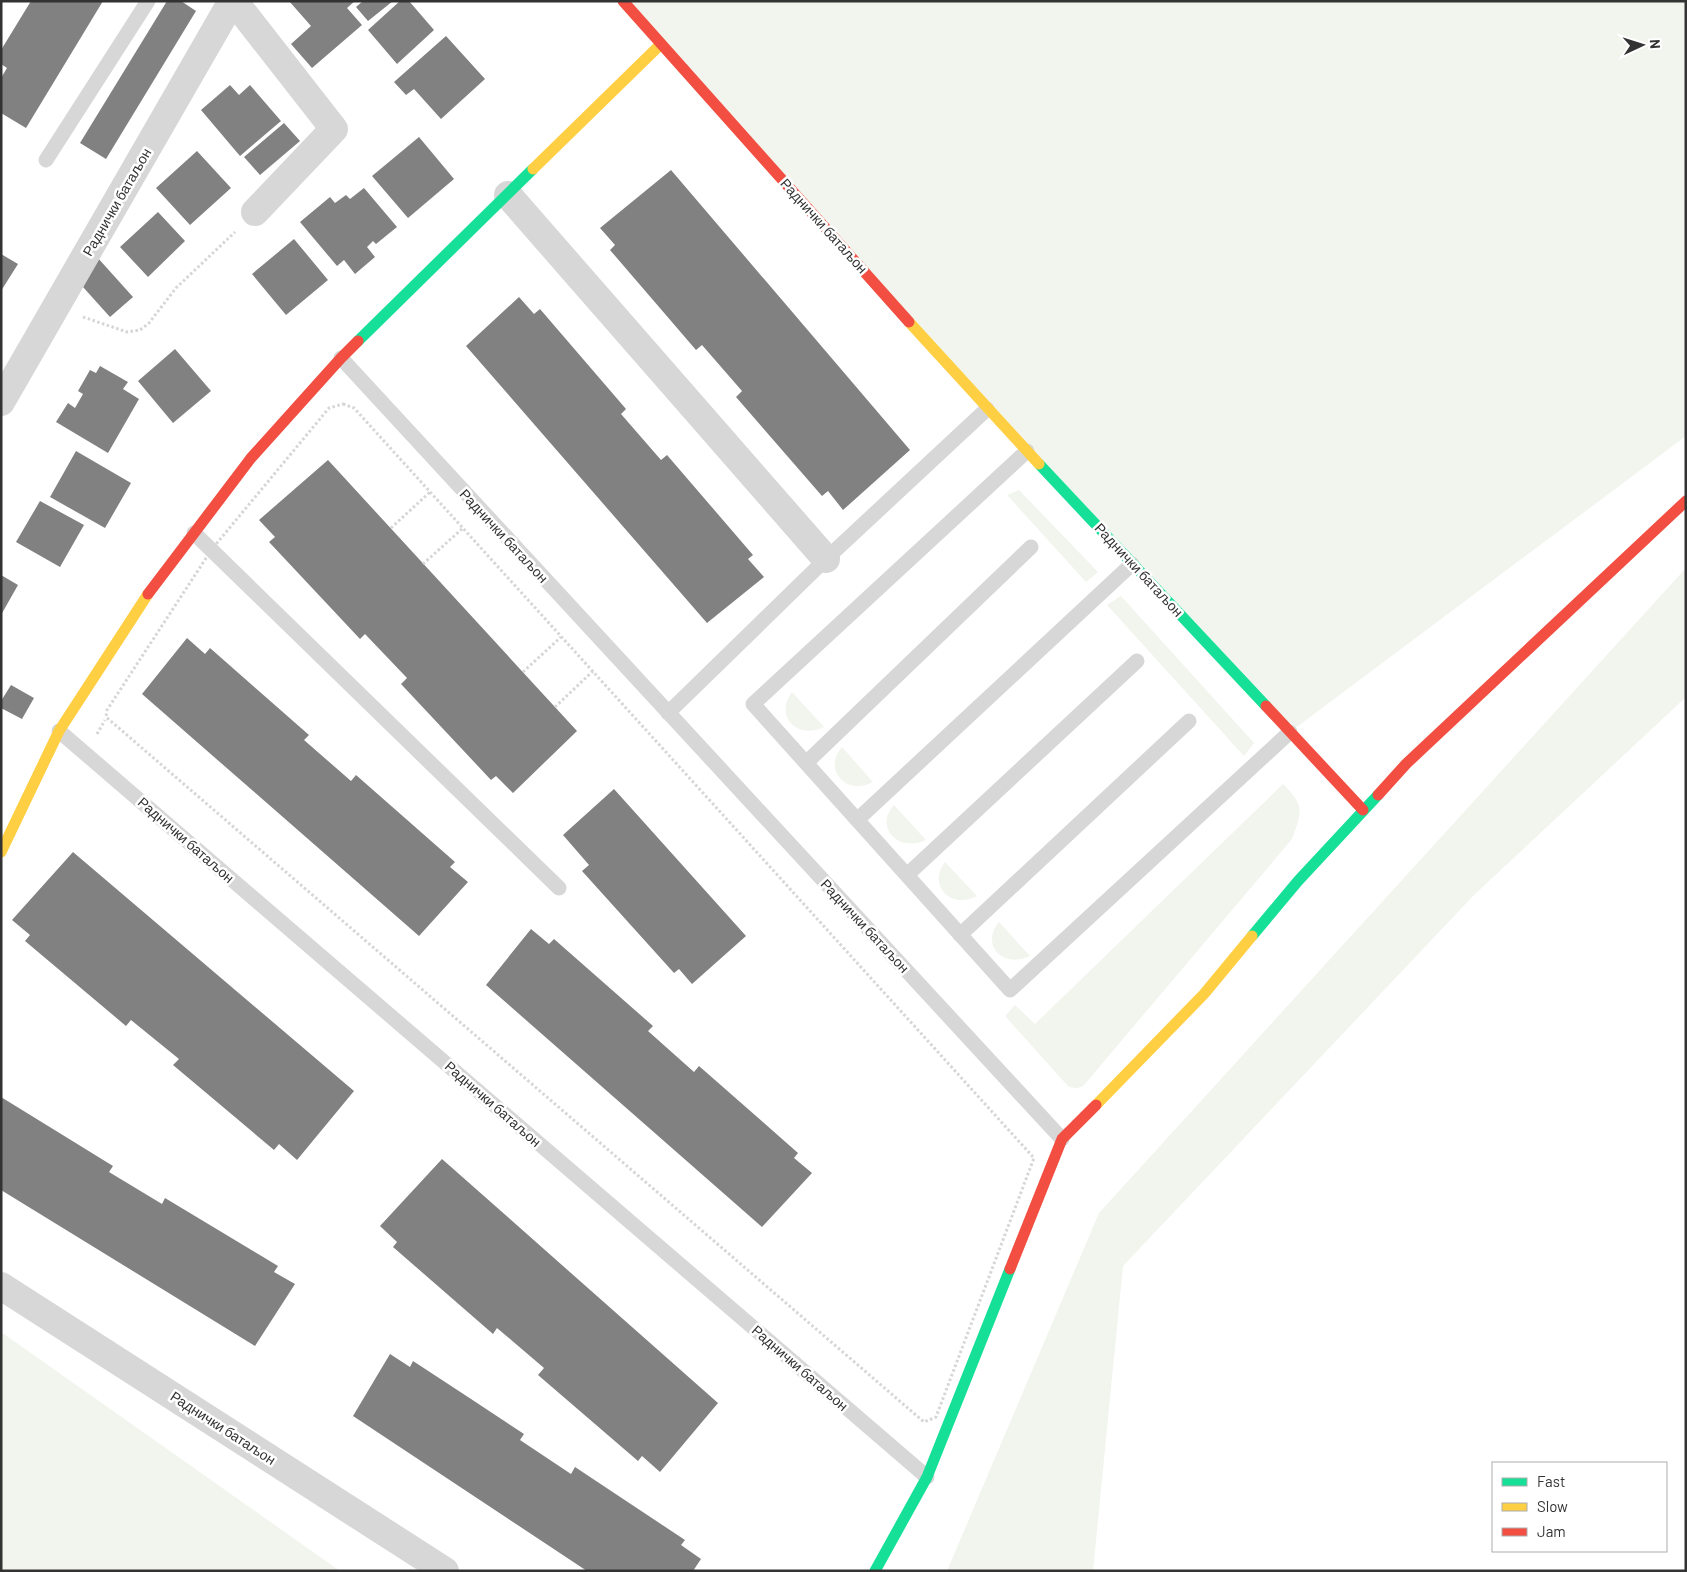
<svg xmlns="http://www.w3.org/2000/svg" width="1687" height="1572" font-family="Barlow,sans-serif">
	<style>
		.green { fill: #f1f5ed }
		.building { fill: #818181 }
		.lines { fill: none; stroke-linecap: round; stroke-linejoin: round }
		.path { stroke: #d6d6d6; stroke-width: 3; stroke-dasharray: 2.5 2.5; stroke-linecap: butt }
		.lane { stroke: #d7d7d7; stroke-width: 15 }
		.street { stroke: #d7d7d7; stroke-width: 28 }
		.fast { stroke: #16e098; stroke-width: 11 }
		.slow { stroke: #ffcf43; stroke-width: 11 }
		.jam { stroke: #f24e42; stroke-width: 11 }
		.labels { text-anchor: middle; stroke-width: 5; stroke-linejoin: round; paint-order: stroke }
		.street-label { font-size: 14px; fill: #333; stroke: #fff }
	</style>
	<rect width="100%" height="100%" fill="#fff"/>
	<path class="green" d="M623,1h1063v435l-396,296z
		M1019,490l79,82 -12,10 -79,-87z
		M1686,568v129l-212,198 -351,371 -30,305h-146l152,-358z
		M1121,596l133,147 -10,13 -137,-151z
		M792,692l32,35c-27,13 -50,-11 -32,-35z
		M842,747l31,35c-26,14 -51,-12 -31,-35z
		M1283,784c22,22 19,28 9,55l-208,246c-6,4 -9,4 -16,1l-63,-70 10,-11 20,19z
		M894,805l32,35c-28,13 -52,-13 -32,-35z
		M945,862l32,34c-26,14 -50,-11 -32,-34z
		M999,922l31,34c-27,13 -50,-11 -31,-34z
		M1,1332l339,239h-339z"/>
	<path class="building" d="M31,1h72l-77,127 -25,-15v-35l6,-10 -6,-4v-14z
		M167,1h14l15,10 -90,148 -26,-16z
		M289,1h66l-8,7 15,17 -50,43 -21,-24 20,-18z
		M363,1h30l-25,20 -12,-14z
		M400,1h9l25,29 -37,34 -29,-34z
		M446,36l39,43 -44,40 -27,-30 -8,6 -12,-13z
		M230,85l9,10 11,-10 31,36 -41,35 -39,-46z
		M284,123l16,18 -40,34 -16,-18z
		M419,137l35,42 -46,39 -36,-42z
		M197,151l34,37 -41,37 -34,-37z
		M671,170l239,280 -67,60 -15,-19 -6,5 -86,-99 6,-6 -40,-46 -6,5 -86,-100 5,-5 -15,-17z
		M364,188l33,39 -21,17 -3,-3 -6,6 8,10 -20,17 -11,-14 -7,6 -37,-44 30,-25 5,6 11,-8 4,4z
		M158,212l27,29 -37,36 -28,-30z
		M294,239l34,41 -42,35 -34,-41z
		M1,254l17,10 -17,27z
		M97,257l36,40 -23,20 -27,-30z
		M519,297l15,17 6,-5 86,100 -5,5 40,46 6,-5 86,100 -5,4 16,18 -57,46 -241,-277z
		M175,349l36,42 -38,32 -35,-42z
		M100,366l28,16 -5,7 16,10 -31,54 -52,-31 12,-19 7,5 8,-14 -5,-3 12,-21 6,3z
		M76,451l55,32 -26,45 -55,-31z
		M328,460l249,271 -64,62 -17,-17 -5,4 -90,-96 6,-6 -42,-44 -5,5 -91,-97 6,-5 -16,-17z
		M40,501l44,24 -24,42 -44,-25z
		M1,575l17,10 -17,30z
		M187,638l18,16 5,-6 99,87 -5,5 47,41 5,-6 99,87 -5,5 18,15 -49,54 -277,-242z
		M11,685l23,13 -12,21 -21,-11v-7z
		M614,789l132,147 -54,48 -13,-15 -5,4 -92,-102 7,-6 -26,-30z
		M73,852l281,239 -57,69 -18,-16 -5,6 -101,-85 6,-6 -48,-39 -5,6 -101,-85 5,-6 -18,-15z
		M531,929l18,15 5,-5 99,87 -5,5 46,41 5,-6 99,87 -4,5 18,15 -50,54 -276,-242z
		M1,1097l112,69 -4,6 53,32 3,-6 113,68 -4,6 21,12 -40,62 -254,-156z
		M442,1159l276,244 -58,69 -18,-16 -4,5 -100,-86 6,-7 -47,-40 -4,6 -100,-87 4,-5 -17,-16z
		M390,1354l20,13 3,-6 55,36 56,37 -4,6 51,34 4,-7 110,73 -4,5 20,14 -8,12h-106l-234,-155z"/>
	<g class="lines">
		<path class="path" d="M83,317l44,15 13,-2 9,-7 27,-35 59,-56
			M343,404l11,4 680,750 -98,259 -12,5 -818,-705 1,-7 105,-161 117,-141z
			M391,528l39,-36
			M423,564l40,-36
			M523,672l38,-35
			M555,707l38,-36
			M97,734l8,-14"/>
		<path class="lane" d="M46,160l102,-159
			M341,358l721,781
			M1027,451l-274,253 257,286 280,-258
			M194,533l365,355
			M668,713l158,-154 161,-150
			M59,731l868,746
			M806,763l225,-216
			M857,820l275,-256
			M907,875l230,-214
			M960,935l229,-214"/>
		<path class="street" d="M234,1l100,128 -79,83
			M508,195l318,364
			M1,402l231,-401
			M1,1286l444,285"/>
		<path class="fast" d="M358,341l175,-172
			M1039,464l227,242
			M1252,936l46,-55 80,-86
			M875,1571l52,-94 83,-208"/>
		<path class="slow" d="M533,169l128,-125
			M909,322l130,142
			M1,852l58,-121 89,-137
			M1096,1105l108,-111 48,-58"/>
		<path class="jam" d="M623,1l286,321
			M148,594l103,-136 90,-100 17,-17
			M1266,706l97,104
			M1378,795l28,-31 280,-263
			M1010,1269l52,-130 34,-34"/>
	</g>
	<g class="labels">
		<g class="street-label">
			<text transform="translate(117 202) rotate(-60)" y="5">Раднички батаљон</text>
			<text transform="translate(824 226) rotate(48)" y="5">Раднички батаљон</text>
			<text transform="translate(504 536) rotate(47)" y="5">Раднички батаљон</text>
			<text transform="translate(1139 570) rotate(47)" y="5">Раднички батаљон</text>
			<text transform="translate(186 840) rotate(41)" y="5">Раднички батаљон</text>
			<text transform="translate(865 926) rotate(47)" y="5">Раднички батаљон</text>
			<text transform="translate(493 1104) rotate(41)" y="5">Раднички батаљон</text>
			<text transform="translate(800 1368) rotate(41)" y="5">Раднички батаљон</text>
			<text transform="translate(223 1428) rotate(33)" y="5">Раднички батаљон</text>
		</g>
	</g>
	<rect width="1687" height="1572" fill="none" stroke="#333333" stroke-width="5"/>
	<rect x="1492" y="1462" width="175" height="90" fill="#ffffff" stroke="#adadad"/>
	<rect x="1502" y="1478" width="25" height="8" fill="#16e098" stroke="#adadad"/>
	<text x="1537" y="1487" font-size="15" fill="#333333">Fast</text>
	<rect x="1502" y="1503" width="25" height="8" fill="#ffcf43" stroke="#adadad"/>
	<text x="1537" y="1512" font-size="15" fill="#333333">Slow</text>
	<rect x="1502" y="1528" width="25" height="8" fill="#f24e42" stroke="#adadad"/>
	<text x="1537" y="1537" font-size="15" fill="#333333">Jam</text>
	<g transform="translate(1642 45) rotate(86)" stroke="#ffffff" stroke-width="4" paint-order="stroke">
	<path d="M0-4L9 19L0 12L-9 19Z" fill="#333333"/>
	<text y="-8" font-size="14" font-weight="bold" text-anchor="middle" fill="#333333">N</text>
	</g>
</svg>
